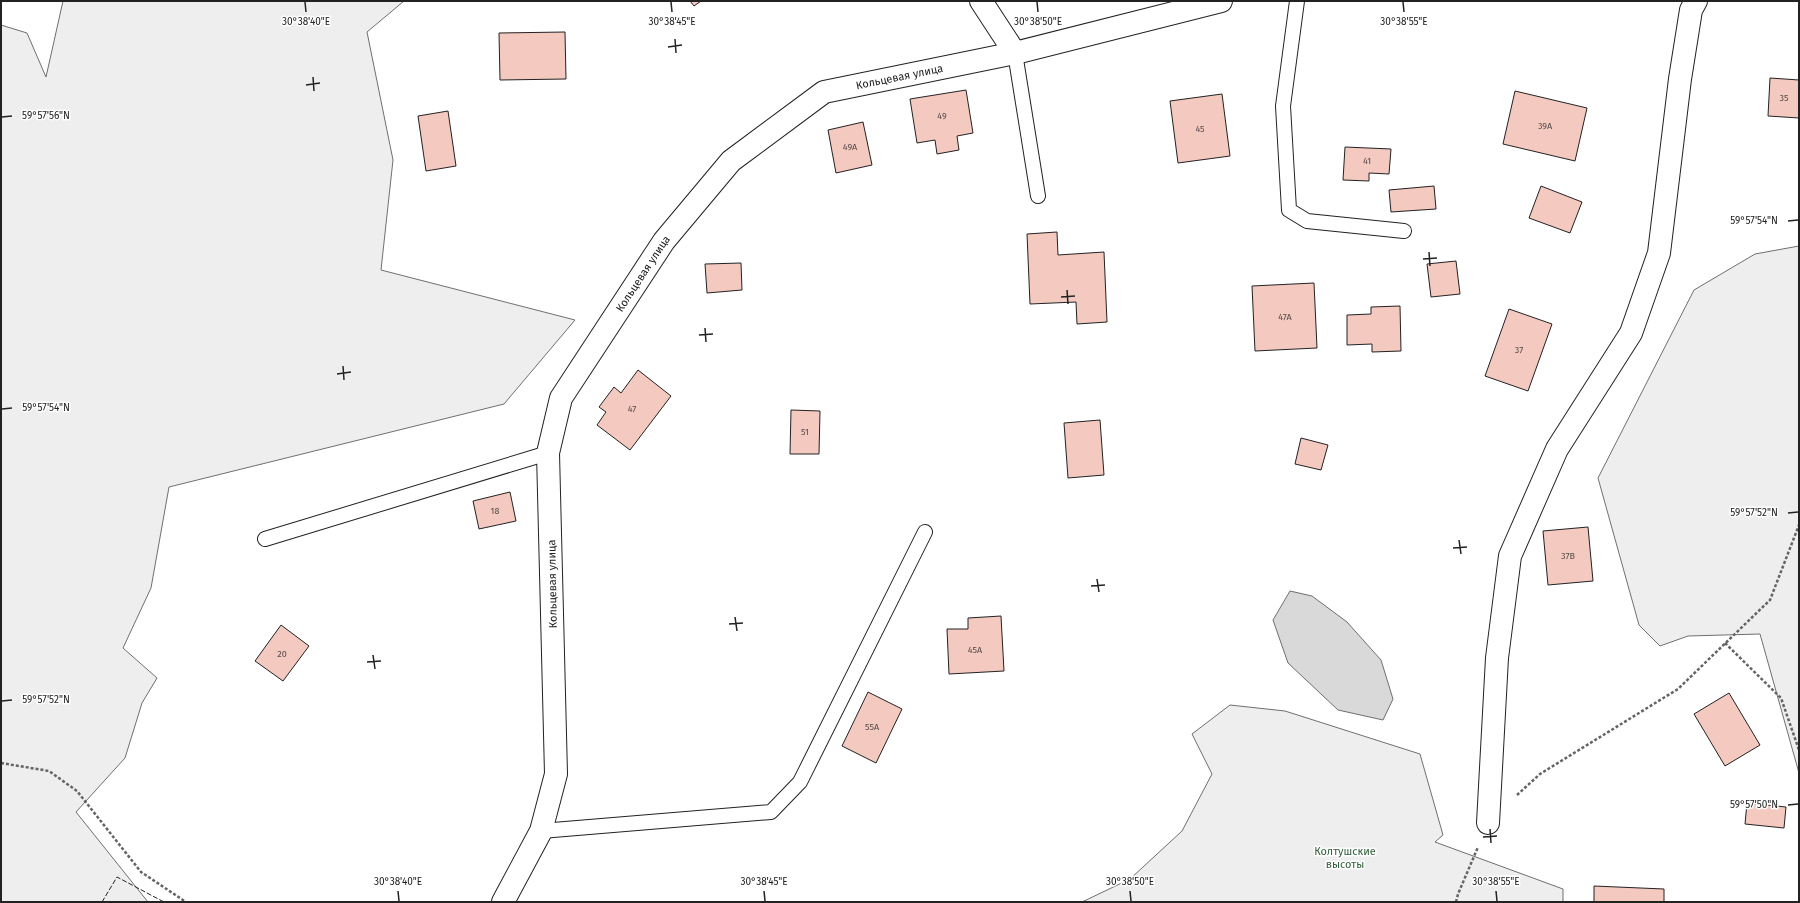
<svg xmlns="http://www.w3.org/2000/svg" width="1800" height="903" font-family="'Fira Sans',sans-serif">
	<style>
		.green { fill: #eee; stroke: #6f6f6f }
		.water { fill: #d9d9d9; stroke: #6f6f6f }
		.building { fill: #f3c9c0; stroke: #222 }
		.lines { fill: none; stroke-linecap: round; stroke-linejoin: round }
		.service-casing { stroke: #222; stroke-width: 16 }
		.minor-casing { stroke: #222; stroke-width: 24 }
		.path { stroke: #646464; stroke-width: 2.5; stroke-dasharray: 3 2; stroke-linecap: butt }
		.service { stroke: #fff; stroke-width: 14 }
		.minor { stroke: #fff; stroke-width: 22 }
		.fence { stroke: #222; stroke-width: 1; stroke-dasharray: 5 2; stroke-linecap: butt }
		.ticks { fill: none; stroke: #222; stroke-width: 1.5 }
		.labels { text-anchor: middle; stroke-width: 3; stroke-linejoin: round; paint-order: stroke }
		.number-label { font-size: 9px; fill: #564c4a }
		.street-label { font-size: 11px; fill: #222; stroke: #fff }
		.park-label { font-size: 11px; fill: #2f5e38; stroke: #fff }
		.ticks-label { font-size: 10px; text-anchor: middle; fill: #222; stroke: #fff; stroke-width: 3; stroke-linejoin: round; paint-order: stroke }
	</style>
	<rect width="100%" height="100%" fill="#fff"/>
	<path class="green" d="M63,1h341l-37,31 26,128 -12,110 194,50 -71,84 -335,83 -18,101 -28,60 34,30 -15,25 -17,55 -49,54 72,90h-147v-877l26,8 19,44z
		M1799,246v527l-39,-139 -72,2 -28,10 -21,-21 -41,-147 96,-188 61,-36z
		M1230,705l55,6 135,43 23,81 -8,7 128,47v13h-481l48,-23 52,-48 30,-57 -20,-40z"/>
	<path class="water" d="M1290,591l22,5 35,26 34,38 12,39 -10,21 -45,-10 -50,-47 -15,-43z"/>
	<path class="building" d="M690,1h11l-7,5z
		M565,32l1,47 -66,1 -1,-47z
		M1770,78l29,2v38l-31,-2z
		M966,90l7,43 -16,3 2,14 -22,4 -2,-14 -18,3 -7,-44z
		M1515,91l72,17 -12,53 -72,-17z
		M1222,94l8,62 -52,7 -8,-62z
		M448,111l8,55 -30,5 -8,-55z
		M863,122l9,43 -36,8 -8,-43z
		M1345,147l46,2 -2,25 -20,-1v8l-26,-1z
		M1434,186l2,23 -45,3 -2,-22z
		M1541,186l41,16 -12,31 -41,-15z
		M1057,232l1,23 46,-3 3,70 -30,2 -1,-22 -46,2 -3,-70z
		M1456,261l4,33 -29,3 -4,-33z
		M741,263l1,27 -35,3 -2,-29z
		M1314,283l3,65 -62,3 -3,-65z
		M1400,306l1,45 -29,1v-8l-25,1v-30l24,-1v-7z
		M1509,309l43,15 -24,67 -43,-15z
		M638,370l33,26 -41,54 -33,-25 9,-13 -7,-5 15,-20 7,6z
		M791,410l29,1 -1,43h-29z
		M1100,420l4,55 -36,3 -4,-55z
		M1301,438l27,7 -7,25 -26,-6z
		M510,492l6,29 -37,8 -6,-28z
		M1588,527l5,54 -45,4 -5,-54z
		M1001,616l3,55 -55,3 -2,-45h21v-11z
		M281,625l28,21 -26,35 -28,-20z
		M868,692l34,17 -26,54 -34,-17z
		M1729,693l31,52 -35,21 -31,-52z
		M1747,803l39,4 -2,21 -39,-4z
		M1594,886l70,3v13h-70z"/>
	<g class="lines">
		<g class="service-casing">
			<path id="service" d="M1297,1l-14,105 6,104 18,11 97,10
				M1015,53l23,143
				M265,539l283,-86
				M541,831l230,-19 29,-30 125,-250"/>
		</g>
		<g class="minor-casing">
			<g id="minor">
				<path d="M981,1l34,52"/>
				<path d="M1488,823l9,-165 13,-102 47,-107 74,-116 28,-80 21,-174 11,-69 5,-9"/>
				<path id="s1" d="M503,902l38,-71 15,-57 -8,-321 13,-55 103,-157 67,-80 93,-69 191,-39 206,-52"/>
			</g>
		</g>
		<path class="path" d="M1725,643l56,55 18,52
			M1,763l48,8 28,20 64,81 45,30
			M1517,795l23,-21 138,-85 92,-89 29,-75
			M1456,902l2,-8 20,-47"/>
		<use href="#service" class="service"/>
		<use href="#minor" class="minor"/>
		<path class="fence" d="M102,902l15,-25 47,25"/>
	</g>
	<path class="ticks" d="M305,2l1,10M671,2l1,10M1037,2l1,10M1403,2l1,10M675,39l1,14M668,47l14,-2M313,77l1,14M306,85l14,-2M2,117l10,-1M1788,221l10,-1M1429,252l1,14M1423,259l14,-1M1067,290l1,14M1061,297l14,-1M705,328l1,14M699,335l14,-1M343,366l1,14M337,374l14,-2M2,409l10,-1M1788,513l10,-1M1459,540l2,14M1453,548l14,-1M1097,579l2,13M1091,586l14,-1M735,617l2,14M729,624l14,-1M373,655l2,14M367,662l14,-1M2,701l10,-1M1788,805l10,-1M1490,829l1,14M1483,837l14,-1M398,891l1,10M764,891l1,10M1130,891l1,10M1496,891l1,10"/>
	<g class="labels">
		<g class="number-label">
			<text x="1784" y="101">35</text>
			<text x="942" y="119">49</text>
			<text x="1545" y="129">39А</text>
			<text x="1200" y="132">45</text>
			<text x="850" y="150">49А</text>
			<text x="1367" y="164">41</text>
			<text x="1285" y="320">47А</text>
			<text x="1519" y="353">37</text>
			<text x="632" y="412">47</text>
			<text x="805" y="435">51</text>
			<text x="495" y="514">18</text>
			<text x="1568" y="559">37В</text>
			<text x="975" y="653">45А</text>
			<text x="282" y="657">20</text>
			<text x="872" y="730">55А</text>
		</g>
		<g class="street-label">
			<text dy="4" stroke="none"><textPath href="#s1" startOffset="1002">Кольцевая улица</textPath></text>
			<text dy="4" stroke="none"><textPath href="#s1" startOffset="666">Кольцевая улица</textPath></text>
			<text transform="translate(552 584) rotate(-91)" y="4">Кольцевая улица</text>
		</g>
		<g class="park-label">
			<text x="1345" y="855">Колтушские<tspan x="1345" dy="13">высоты</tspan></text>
		</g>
	</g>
	<g class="ticks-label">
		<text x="306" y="25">30°38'40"E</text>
		<text x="672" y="25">30°38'45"E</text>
		<text x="1038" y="25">30°38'50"E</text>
		<text x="1404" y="25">30°38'55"E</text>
		<text x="46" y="119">59°57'56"N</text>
		<text x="1754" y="224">59°57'54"N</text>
		<text x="46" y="411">59°57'54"N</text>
		<text x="1754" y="516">59°57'52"N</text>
		<text x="46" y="703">59°57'52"N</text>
		<text x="1754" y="808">59°57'50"N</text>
		<text x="398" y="885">30°38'40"E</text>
		<text x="764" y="885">30°38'45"E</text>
		<text x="1130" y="885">30°38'50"E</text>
		<text x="1496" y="885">30°38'55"E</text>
	</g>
	<rect width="1800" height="903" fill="none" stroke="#222222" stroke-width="4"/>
</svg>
